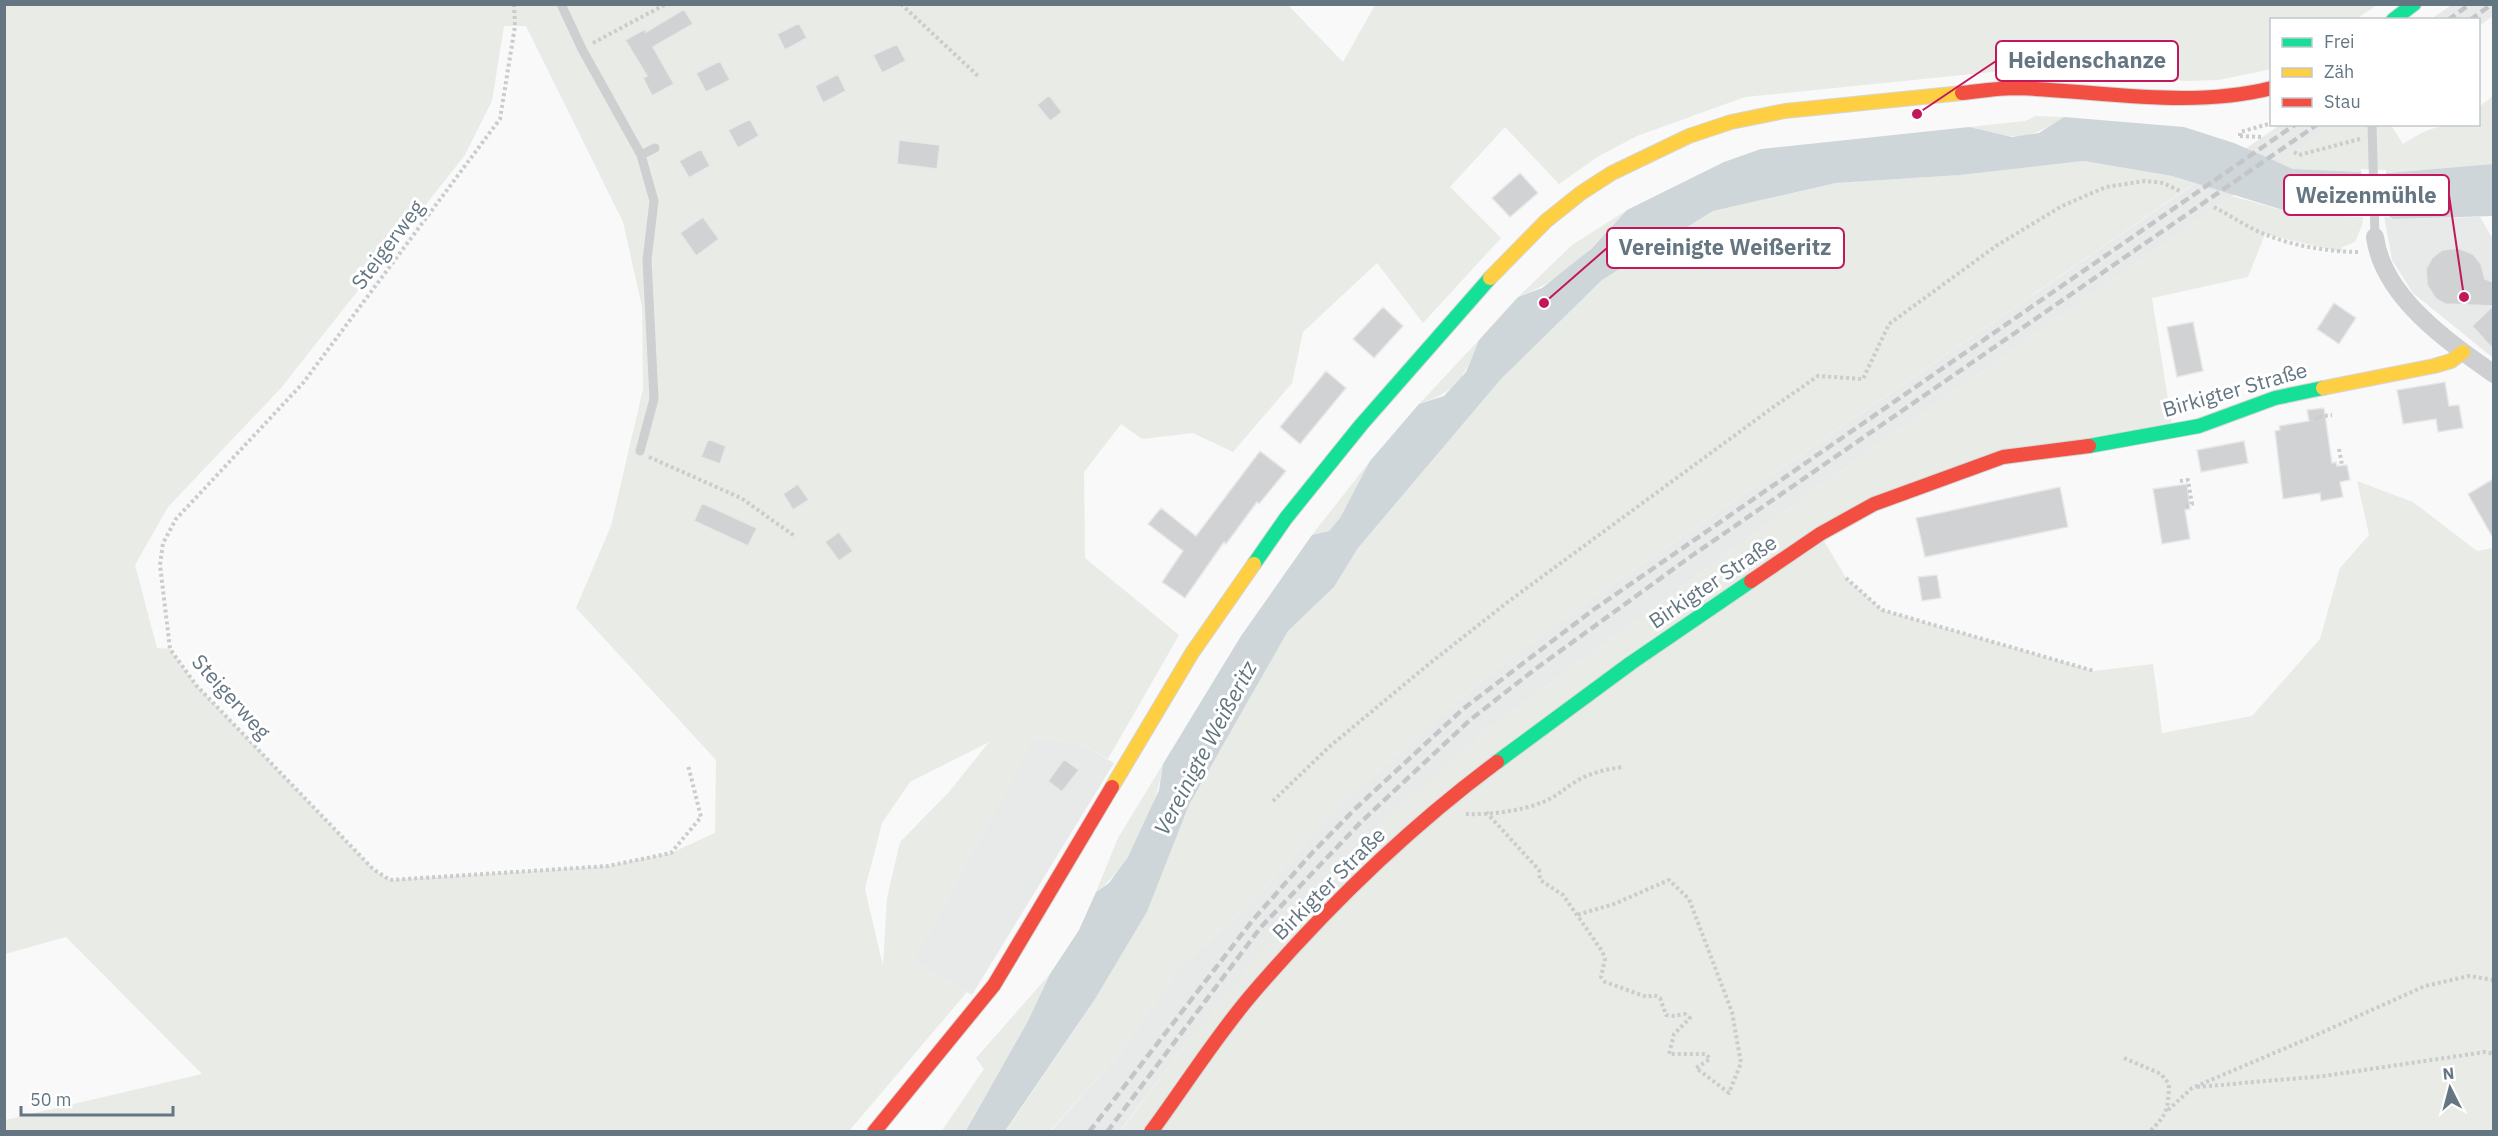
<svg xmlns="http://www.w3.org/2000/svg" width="2498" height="1136" font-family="'IBM Plex Sans',sans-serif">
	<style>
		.built { fill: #e8e9e9 }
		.green { fill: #e8ebe6; fill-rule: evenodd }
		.water { fill: #ced6d9 }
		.pier { fill: #f9f9f9 }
		.building { fill: #d0d2d3; stroke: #e8e8e8; stroke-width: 1.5 }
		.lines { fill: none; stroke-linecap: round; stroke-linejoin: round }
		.fast-casing { stroke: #d5d6d7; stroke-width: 16 }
		.slow-casing { stroke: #d5d6d7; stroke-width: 16 }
		.jam-casing { stroke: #d5d6d7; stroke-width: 16 }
		.path { stroke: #cbcccd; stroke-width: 4; stroke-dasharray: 3 3; stroke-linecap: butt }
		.lane { stroke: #cecfd0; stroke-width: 9 }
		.street { stroke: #cecfd0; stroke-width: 18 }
		.fast { stroke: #16e098; stroke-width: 14 }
		.slow { stroke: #ffcf43; stroke-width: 14 }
		.jam { stroke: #f24e42; stroke-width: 14 }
		.rail { stroke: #c3c5c6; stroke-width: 4.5; stroke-dasharray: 9 4.5; stroke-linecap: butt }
		.labels { text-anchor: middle; stroke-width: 6; stroke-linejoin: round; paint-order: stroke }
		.street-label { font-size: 21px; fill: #657683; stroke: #fff }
		.water-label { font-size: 22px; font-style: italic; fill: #60757c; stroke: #fff }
		.leader { fill: none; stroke: #c2185b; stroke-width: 2 }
		.callout-dot { fill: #c2185b; stroke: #fff; stroke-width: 2 }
		.callout { fill: #fff; stroke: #c2185b; stroke-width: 2 }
		.callout-label { font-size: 22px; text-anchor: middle; font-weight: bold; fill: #657683 }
	</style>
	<rect width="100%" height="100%" fill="#f9f9f9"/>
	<path class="built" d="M2453,4l40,1v11l-14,10 -1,-6 -47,-1z
		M2280,125h53l-519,365 -334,245 -297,312 -63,84 -70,1 70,-79 57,-83 73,-66 88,-97 144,-127 86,-65z
		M2384,216l9,3 87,-2 13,22v119l-80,-65 -21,-33z
		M1034,738l45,5 35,20 -142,232 -59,-34z"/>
	<path class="green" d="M1287,4l56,58 32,-57h1002l-21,14 -84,1 -1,49 -52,11 -33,1 -131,-10 -63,1 -247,25 -108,39 -38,20 -40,28 -54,-57 -55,60 51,51 -78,85 -46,-60 -74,69 -11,51 -59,69 -40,-19 -51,6 -21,-15 -37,48 1,86 94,77 -71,124 -29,-16 -45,-5 -121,223 54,31 -118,139h-844v-11l197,-46 -136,-137 -61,17v-949zM504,26h22l97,196 19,85 1,82 -32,137 -35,82 140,152 -1,73 -44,20 -63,13 -218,14 -17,-11 -177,-184 -26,-36 -13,-1 -22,-83 33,-58 113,-119 184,-233 27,-54zM989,742l-40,50 -49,50 -13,56 -4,68 -18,-77 17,-66 28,-41z
		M2493,96v68l-106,9 -94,-4 -14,-6 54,-38h58l12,19c31,-20 39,-19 75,-20l1,-17z
		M2036,116l28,1c-41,27 -49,21 -95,10l56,-6z
		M2084,161l88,15 23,7 -627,432 -86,65 -144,127 -88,97 -73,66 -57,83 -70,78 -45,1 90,-133 52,-87 42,-107 99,-174 46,-44 24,-39 143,-169 101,-99 111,-69 123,-28 124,-8z
		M2232,196l64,18 67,3 -1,8 -7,17 -13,5v5l-77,-18 -17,43 -96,21 21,133 -170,26 -183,77 26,44 36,32 212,61 59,-7 9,69 90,-17 68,-77 20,-71 29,-33 -12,-54 56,21 64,49 16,-3v583l-1373,1 63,-85 92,-114 96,-102 109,-96 334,-245z
		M1627,210c-32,35 -64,71 -109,87l54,-52z
		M1479,340c-15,37 -20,51 -60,64z
		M1370,461l-30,57 -11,13 -17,4z
		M1163,764c-6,41 -32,104 -67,128l22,-54z
		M1050,974l-22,47 -63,110 -24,1 43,-63 -8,-11z"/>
	<path class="water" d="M2064,117l120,10 50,16 59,26 94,4 106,-9v52l-100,3 -5,-3 -92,-2 -124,-38 -88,-15 -124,14 -124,8 -123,28 -111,69 -101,99 -143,169 -24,39 -46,44 -99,174 -42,107 -52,87 -90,132 -40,1 63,-111 22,-47 29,-44 17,-38 13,-9 19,-26 31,-67 4,-26 78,-128 71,-101 17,-4 11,-13 30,-57 49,-57 25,-8 22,-24 13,-32 39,-43 24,-9 49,-39 36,-39 97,-48 37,-13 208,-22 43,10 27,-4z"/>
	<path class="pier" d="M2361,169l25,1 2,46 -25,1z"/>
	<path class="building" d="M684,9l9,15 -40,23 21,37 -22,12 -9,-18 4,-2 -22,-36 20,-11 1,3z
		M799,23l8,15 -22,12 -8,-16z
		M897,44l9,17 -24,12 -9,-18z
		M720,61l10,19 -24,12 -10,-19z
		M838,74l8,17 -23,12 -8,-17z
		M1049,95l13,17 -12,9 -13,-16z
		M750,119l9,17 -21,12 -10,-18z
		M899,140l41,5 -3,24 -40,-5z
		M701,149l9,17 -21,12 -10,-17z
		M1520,173l18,20 -28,24 -18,-19z
		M703,217l16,22 -23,17 -16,-23z
		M2458,248l15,6 8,10 4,15 8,3v67l-21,-23 21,-20 -48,-2 -9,-5 -9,-14 -1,-16 6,-11 10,-8z
		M2334,303l22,15 -17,26 -22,-15z
		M1383,307l20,19 -29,32 -21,-19z
		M2193,322l10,49 -26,6 -10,-50z
		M1326,371l20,17 -46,56 -20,-17z
		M2445,382l4,24 10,-1 4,23 -25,4 -2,-13 -33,5 -6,-34z
		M2324,408l8,55 4,-1 1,4 10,-1 3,15 -10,2 3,15 -22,4 -1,-8 -37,6 -8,-68 5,-1 -1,-4 30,-5 -2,-11z
		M708,439l18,7 -6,18 -19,-7z
		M2244,441l4,22 -47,9 -4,-22z
		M1260,451l26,20 -27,33 -2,-2 -31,42 -2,-2 -39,56 -23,-16 21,-31 -35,-27 13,-16 35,28z
		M2493,479v59l-25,-44z
		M798,484l11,16 -16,10 -10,-16z
		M2187,484l3,25 -5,1 5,29 -28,5 -9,-55z
		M2060,487l8,40 -143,30 -9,-39z
		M702,503l55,25 -9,18 -54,-25z
		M839,532l14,19 -14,10 -14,-19z
		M1937,575l4,23 -19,3 -4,-24z
		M1064,759l15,11 -17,22 -14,-11z"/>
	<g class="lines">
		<g class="fast-casing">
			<path id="fast" d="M2393,20l21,-16
				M2089,446l110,-20 76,-28 48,-10
				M1254,564l32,-46 75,-93 129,-147
				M1497,762l134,-99 120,-82"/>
		</g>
		<g class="slow-casing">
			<path id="slow" d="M1490,278l56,-57 35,-28 31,-20 77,-37 42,-14 54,-11 177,-18
				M2323,388l111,-22 17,-5 12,-9
				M1112,787l80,-134 62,-89"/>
		</g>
		<g class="jam-casing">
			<path id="jam" d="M1962,93c18,-2 37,-5 55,-5 85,3 172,21 255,0
				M1751,581l69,-47 54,-30 129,-47 86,-11
				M874,1132l120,-147 118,-198
				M1151,1132c34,-46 65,-96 102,-139 74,-86 154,-164 244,-231"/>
		</g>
		<path class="path" d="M514,4l1,22 -15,93 -197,264 -127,136 -13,24 -3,22 10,84 26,36 177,184 17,11 218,-14 63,-13 30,-36 -13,-52
			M901,4l77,72
			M593,43l73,-39
			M2240,136v-4l32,-9
			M2240,136l22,1
			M2294,152l5,3 61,-16
			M2214,207c17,9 33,20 50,27 29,12 65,18 97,18
			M2317,420l-1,-3 16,-2
			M2339,449l3,16
			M649,457l92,41 55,39
			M2180,481l8,-1 4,24 -8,3
			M1846,578l36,32 212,61
			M1273,801l56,-54 100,-83 80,-63 263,-193 46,-32 45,3 26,-55 107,-78 66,-40 44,-19 39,-6 18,2 19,9
			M1486,812l53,58 1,10 23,15 39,56 3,8 -4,18 4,5 42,15 7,-2 6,3 6,17 7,1 12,-2 5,4 -16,16 -5,20h37l4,5 -14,9 33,25 12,-30 -9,-51 -43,-113 -20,-19 -55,24 -37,11
			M1466,814c24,1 55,-3 77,-12 13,-5 21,-13 32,-20 14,-9 32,-13 48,-15
			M2124,1058l37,16 8,10c-1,25 -1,30 -20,48
			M2197,1087l127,-11 161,-24 9,2
			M2168,1110l24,-22 122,-52 111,-50 44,-10 25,4"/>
		<path class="lane" d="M561,4l21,45 59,106 13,46 -7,59 7,139 -14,52
			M2372,124l3,113
			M641,155l14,-7"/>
		<path class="street" d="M2375,237c8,60 73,105 119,137"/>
		<use href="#fast" class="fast"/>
		<use href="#slow" class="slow"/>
		<use href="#jam" class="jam"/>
		<path class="rail" d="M2448,20l22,-16
			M2470,20l22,-16
			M1089,1132l163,-211 60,-68 44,-45 107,-99 130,-99 703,-486
			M1107,1132l154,-205 100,-105 109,-102 64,-50 156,-113 628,-433"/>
	</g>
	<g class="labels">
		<g class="street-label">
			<text transform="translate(388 245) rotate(-53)" y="7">Steigerweg</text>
			<text transform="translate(2235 390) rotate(-16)" y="7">Birkigter Straße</text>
			<text transform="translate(1713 582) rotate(-34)" y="7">Birkigter Straße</text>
			<text transform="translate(231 697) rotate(48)" y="7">Steigerweg</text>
			<text transform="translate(1329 884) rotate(-45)" y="7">Birkigter Straße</text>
		</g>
		<g class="water-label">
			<text transform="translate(1205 748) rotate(-62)" y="8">Vereinigte Weißeritz</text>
		</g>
	</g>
	<path class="leader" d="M1917 114L1996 61M2464 297L2449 195M1544 303L1607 248"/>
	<g class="callout-dot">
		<circle cx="1917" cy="114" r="6"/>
		<circle cx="2464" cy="297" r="6"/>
		<circle cx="1544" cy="303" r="6"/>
	</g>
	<g class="callout">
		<rect x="1996" y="41" width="182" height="40" rx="6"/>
		<rect x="2284" y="175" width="165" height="40" rx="6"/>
		<rect x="1607" y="228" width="237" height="40" rx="6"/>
	</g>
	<g class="callout-label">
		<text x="2087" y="68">Heidenschanze</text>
		<text x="2366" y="203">Weizenmühle</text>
		<text x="1725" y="255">Vereinigte Weißeritz</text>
	</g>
	<rect width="2498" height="1136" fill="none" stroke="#657683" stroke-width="12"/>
	<rect x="2270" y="18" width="210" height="108" fill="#ffffff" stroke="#c1c8cd" stroke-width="1.5"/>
	<rect x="2282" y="38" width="30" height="9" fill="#16e098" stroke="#c1c8cd" stroke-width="1.5"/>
	<text x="2324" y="48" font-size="18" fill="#657683">Frei</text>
	<rect x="2282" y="68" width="30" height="9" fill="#ffcf43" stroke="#c1c8cd" stroke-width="1.5"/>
	<text x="2324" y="78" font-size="18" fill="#657683">Zäh</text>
	<rect x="2282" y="98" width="30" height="9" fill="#f24e42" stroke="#c1c8cd" stroke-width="1.5"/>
	<text x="2324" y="108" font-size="18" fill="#657683">Stau</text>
	<g transform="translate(2450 1088) rotate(354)" stroke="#ffffff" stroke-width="4.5" paint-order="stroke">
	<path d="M0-4.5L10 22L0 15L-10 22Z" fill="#657683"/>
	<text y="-9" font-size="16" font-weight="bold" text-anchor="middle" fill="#657683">N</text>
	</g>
	<path d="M21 1106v9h152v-9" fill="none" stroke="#657683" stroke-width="3"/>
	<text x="30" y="1106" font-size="18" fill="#657683" stroke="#ffffff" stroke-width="4.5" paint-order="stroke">50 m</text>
</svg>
